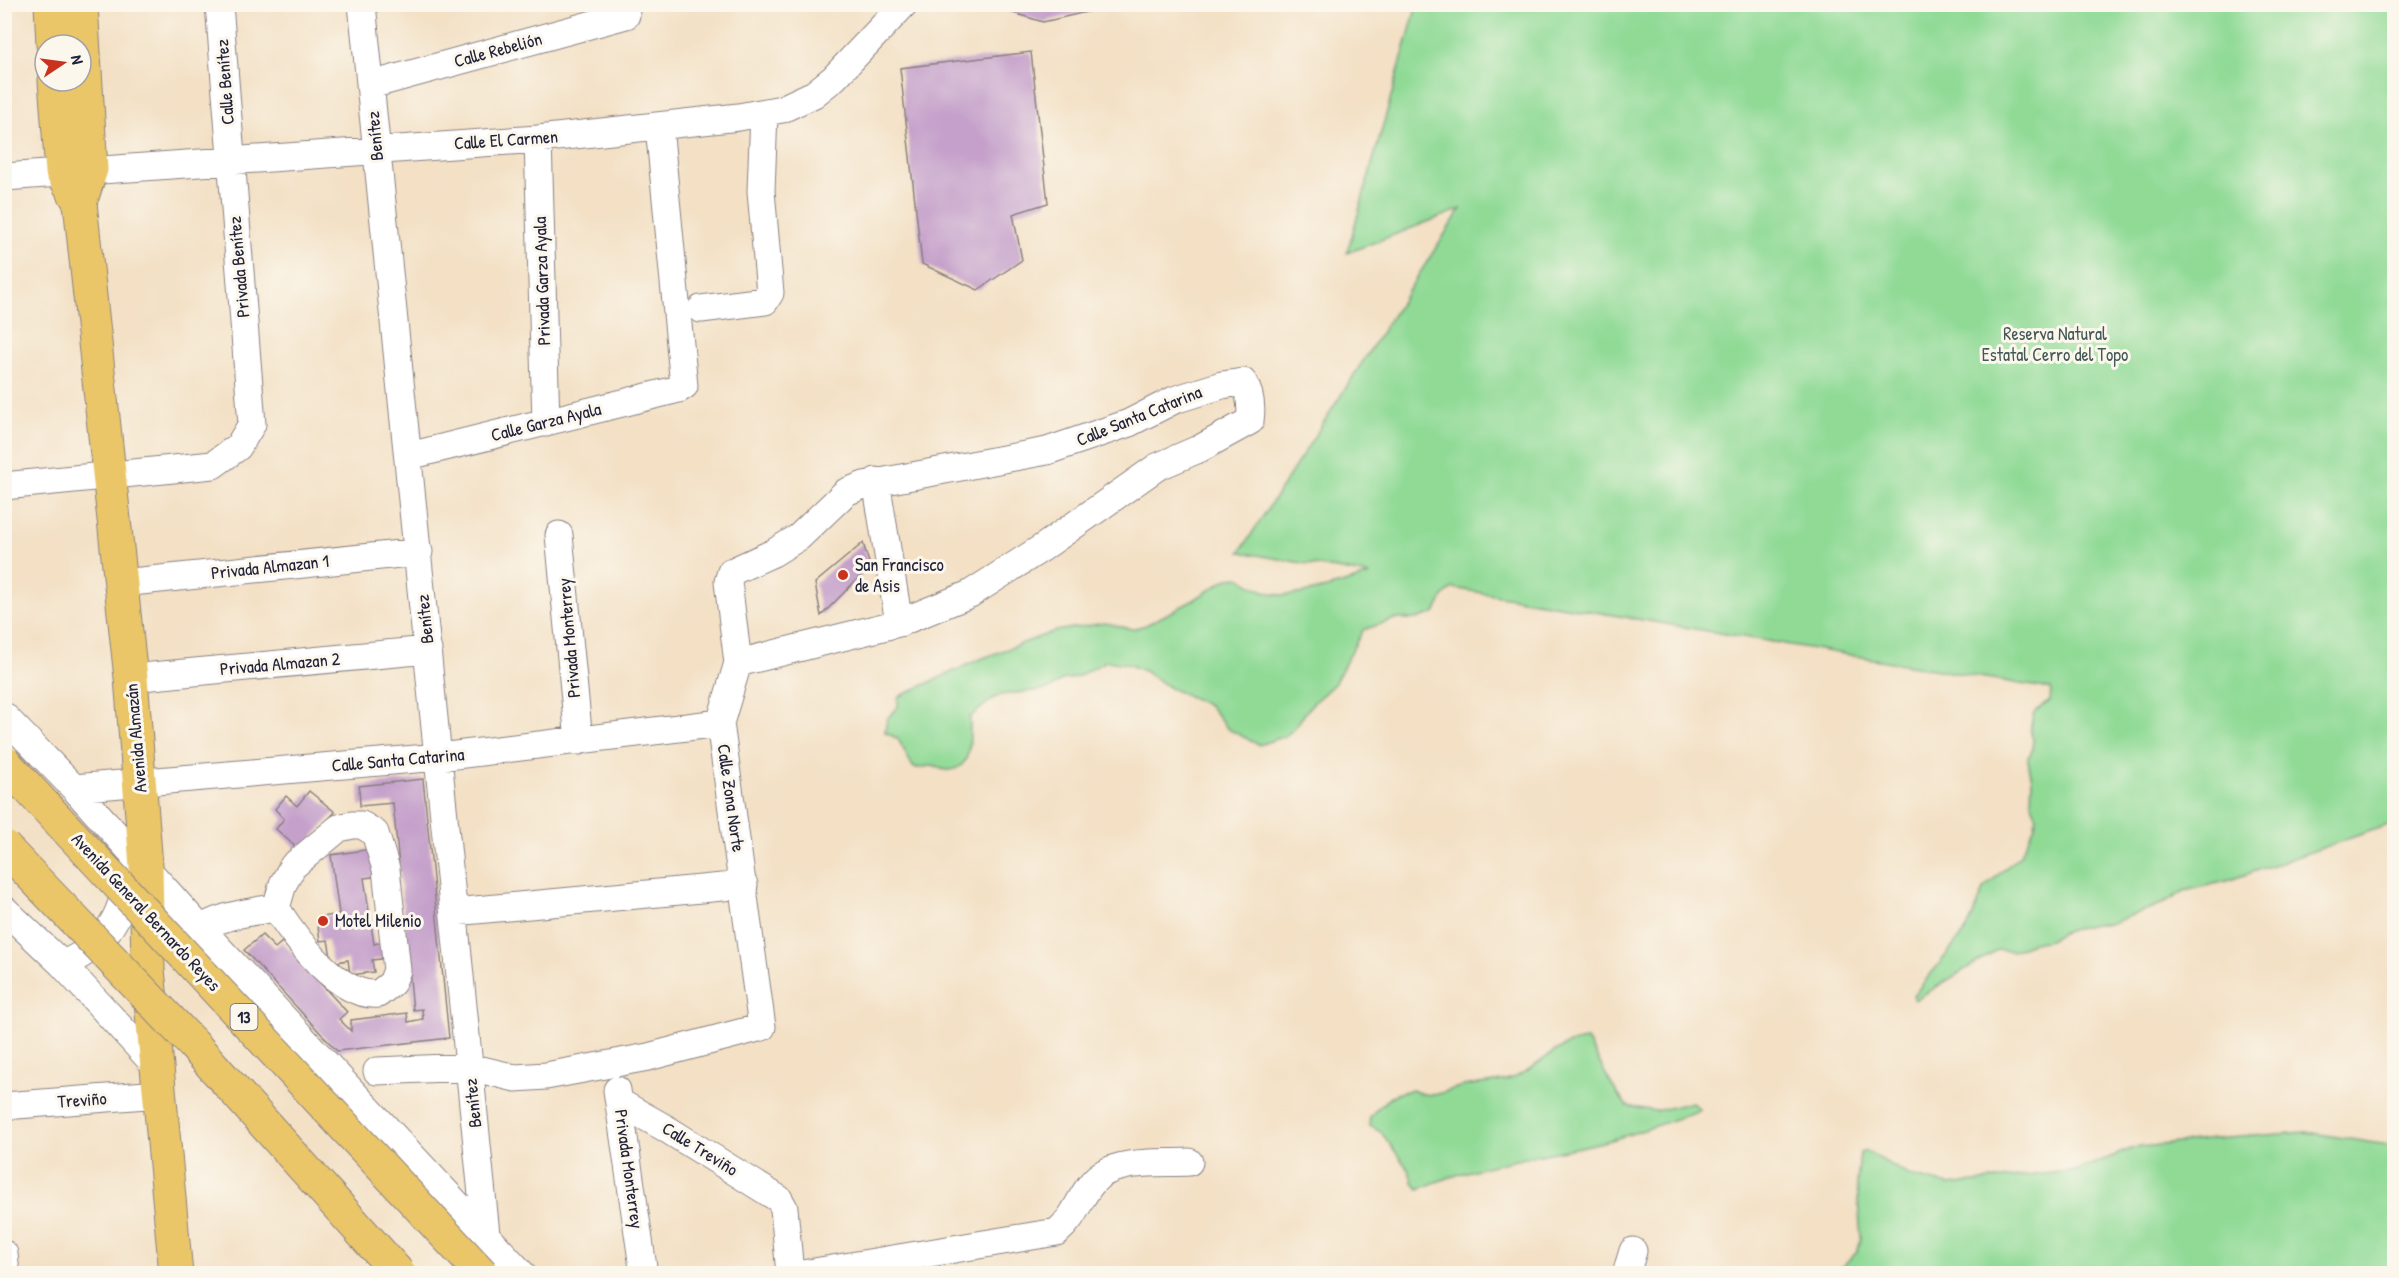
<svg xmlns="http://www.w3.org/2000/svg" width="2399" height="1278" font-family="'Patrick Hand',sans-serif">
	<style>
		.green { fill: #90da96; stroke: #597e68; stroke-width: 1.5 }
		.building { fill: #c5a0cb }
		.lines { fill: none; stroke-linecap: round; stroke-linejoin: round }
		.minor-casing { stroke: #8a8180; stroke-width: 29 }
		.major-casing { stroke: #8a8180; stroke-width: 35 }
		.minor { stroke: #fff; stroke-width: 27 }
		.major { stroke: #eac669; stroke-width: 33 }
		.major-bridge-casing { stroke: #8a8180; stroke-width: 35; stroke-linecap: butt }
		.major-bridge { stroke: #eac669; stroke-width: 33 }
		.poi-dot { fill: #c8321e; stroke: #fbf7ec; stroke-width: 2 }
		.labels { text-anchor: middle; stroke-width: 6; stroke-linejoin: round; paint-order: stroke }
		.shield { fill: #fbf7ec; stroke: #636270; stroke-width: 1.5 }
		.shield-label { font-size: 16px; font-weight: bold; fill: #22223b }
		.street-label { font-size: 18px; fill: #22223b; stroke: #fbf7ec }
		.park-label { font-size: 18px; fill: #435956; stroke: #fbf7ec }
		.poi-label { font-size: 18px; fill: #22223b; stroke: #fbf7ec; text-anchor: start }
	</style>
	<rect width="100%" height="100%" fill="#fbf7ec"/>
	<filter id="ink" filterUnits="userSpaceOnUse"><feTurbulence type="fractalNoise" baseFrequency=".0167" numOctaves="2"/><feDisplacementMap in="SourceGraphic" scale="12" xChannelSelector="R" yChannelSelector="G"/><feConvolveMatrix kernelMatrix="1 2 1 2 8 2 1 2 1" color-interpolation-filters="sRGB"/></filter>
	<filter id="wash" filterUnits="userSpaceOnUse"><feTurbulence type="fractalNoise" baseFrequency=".008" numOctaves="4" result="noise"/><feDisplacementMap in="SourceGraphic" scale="24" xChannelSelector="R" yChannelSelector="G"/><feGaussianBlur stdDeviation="1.35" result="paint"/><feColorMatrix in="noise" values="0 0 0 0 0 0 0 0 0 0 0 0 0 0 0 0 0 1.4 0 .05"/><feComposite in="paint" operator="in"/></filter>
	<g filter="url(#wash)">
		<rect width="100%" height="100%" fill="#f3e0c5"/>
		<path class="green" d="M1417,5h977v818l-167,58 -43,10 -17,11 -58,22h-15l-14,3 -19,6 -11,7 -18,3 -20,8 -15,-1 -82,50 -2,-4 54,-67 18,-42 35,-32 15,-29 1,-12 -5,-12 1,-22 -4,-20 4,-10 1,-11 -3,-9 4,-18 16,-11 1,-12 -598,-101 -9,8 -9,17 -19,6h-21l-32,11 -29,54 -23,21 -17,24 -9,7 -26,9 -31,-16 -19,-24 -39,-17 -26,-17 -17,-7 -21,-3 -29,16 -15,3 -13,9 -48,6 -7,3 -24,19c-1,17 5,50 -20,53 -6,1 -12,-3 -18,-4 -7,-1 -12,4 -19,1l-15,-28 -13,-7 2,-13 11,-12v-10l80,-37 77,-29 50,-8 27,6 14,-4 48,-25 34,-22 11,-1c11,8 29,18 43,18 24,1 65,-13 88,-20l-130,-23 221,-343 -114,44z
			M1587,1040c15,24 21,44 40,66l29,5 36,-9 8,8c-38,14 -76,28 -115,36 -57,12 -113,20 -166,43l-6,-7 -5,-13 -27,-37 -11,-6c-2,-10 1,-10 7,-17 13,-13 17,-16 35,-19 21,10 29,2 48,-3 18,-5 38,-2 55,-10 28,-12 39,-34 72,-37z
			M2306,1132l88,14v127h-559l22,-21 4,-13 -4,-56 3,-30 5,-3 45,26 39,9 129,-15 55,-22 81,-9z"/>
		<g id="blocks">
			<path class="building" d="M993,4h124v1l-74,17 -49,-15z
				M1031,52l17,151 -35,11 9,46 -44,30 -56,-26 -22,-196z
				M863,543l7,23 -49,50 -6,-33z
				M423,779l26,259 -112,13 -93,-101 18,-15 13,13 7,-6 65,70 -8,7 12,12v-11l56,-7 1,9 15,-3 -1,-10 -9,1 -20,-207 -33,3 -1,-20z
				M309,791l26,21 -35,39 -24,-22 8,-10 -9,-10 11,-13 11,10z
				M378,848l3,28 -17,2 10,66 12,-3 3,17 -17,2 2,12 -24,3 -2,-15 -16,3 -4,-23 -8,1 -3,-23 22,-4 -8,-59z"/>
		</g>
	</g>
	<g filter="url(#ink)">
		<use href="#blocks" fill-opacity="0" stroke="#8a8180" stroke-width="1.5"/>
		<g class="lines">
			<g class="minor-casing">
				<path id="minor" d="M362,4l124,1230
					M371,85l255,-70
					M538,139l8,284
					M4,177l534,-38 201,-22 43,-8 32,-15 20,-16 70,-74
					M701,309l64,-8 5,-8 -9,-102 3,-78
					M409,456l270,-67 5,-3 -25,-260
					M876,481l23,142
					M4,486l209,-21 25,-18 14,-23 -33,-420
					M559,535l20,206
					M122,583l297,-31
					M131,678l297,-28
					M4,716l70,72 126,140 322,346
					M74,788l365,-31 281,-34
					M352,825h10l13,8 11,36 11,101 -5,13 -14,11c-39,4 -83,-56 -102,-86l7,-24 10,-18 46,-38z
					M4,909l58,55 95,103
					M454,912l290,-27
					M188,937c25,-20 57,-25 88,-29
					M62,964c38,-14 65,-48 63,-90
					M377,1071l93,-4 45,11 31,-2 102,-19 114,-30 -42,-304 18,-60 -10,-81 3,-10 42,-19 26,-16 47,-45 18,-7 183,-34 82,-28 45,-23 48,-15 21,-3c8,12 9,25 7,39l-49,27 -44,19 -115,81 -72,46 -71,29 -161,40
					M617,1090l27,184
					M619,1102l46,26 114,71 5,9 6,66
					M4,1106l155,-12
					M4,1254l2,20
					M802,1274l255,-42c19,-16 21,-32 35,-49 19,-25 69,-19 97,-21
					M1626,1274l7,-23"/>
			</g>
			<g class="major-casing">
				<path id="major" d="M51,4l2,41
					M55,81l7,91 18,31 51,475 15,188 2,103 28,305
					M80,203l11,-34 -10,-165"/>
			</g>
			<use href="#minor" class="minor"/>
			<use href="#major" class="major"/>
			<g class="major-bridge-casing">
				<path id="major-bridge" d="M4,762l478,512
					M4,847l189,197 206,230"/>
			</g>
			<use href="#major-bridge" class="major-bridge"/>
		</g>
	</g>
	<g class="poi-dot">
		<circle cx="843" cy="575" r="6"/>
		<circle cx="323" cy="921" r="6"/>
	</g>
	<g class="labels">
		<rect class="shield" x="230.5" y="1004" width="27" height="26" rx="4.5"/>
		<g class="shield-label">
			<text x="244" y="1023">13</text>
		</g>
		<g class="street-label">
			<text transform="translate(498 50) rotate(-15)" y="6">Calle Rebelión</text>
			<text transform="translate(225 82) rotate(-94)" y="6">Calle Benítez</text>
			<text transform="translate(375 136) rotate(-95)" y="6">Benítez</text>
			<text transform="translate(506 140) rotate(-4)" y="6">Calle El Carmen</text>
			<text transform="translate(239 267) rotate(-95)" y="6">Privada Benítez</text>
			<text transform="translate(542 281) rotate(-92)" y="6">Privada Garza Ayala</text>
			<text transform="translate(1139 416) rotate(-22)" y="6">Calle Santa Catarina</text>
			<text transform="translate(546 422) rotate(-14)" y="6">Calle Garza Ayala</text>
			<text transform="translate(270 567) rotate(-6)" y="6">Privada Almazan 1</text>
			<text transform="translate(425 619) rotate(-96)" y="6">Benítez</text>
			<text transform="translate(569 638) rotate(-95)" y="6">Privada Monterrey</text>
			<text transform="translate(280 664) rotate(-5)" y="6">Privada Almazan 2</text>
			<text transform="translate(136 738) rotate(-95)" y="6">Avenida Almazán</text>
			<text transform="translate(398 760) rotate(-5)" y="6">Calle Santa Catarina</text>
			<text transform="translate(731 798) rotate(82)" y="6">Calle Zona Norte</text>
			<text transform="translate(146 912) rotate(47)" y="6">Avenida General Bernardo Reyes</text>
			<text transform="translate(82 1100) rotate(-4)" y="6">Treviño</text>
			<text transform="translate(473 1103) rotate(-96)" y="6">Benítez</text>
			<text transform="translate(700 1149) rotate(32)" y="6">Calle Treviño</text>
			<text transform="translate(629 1169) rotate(82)" y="6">Privada Monterrey</text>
		</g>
		<g class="park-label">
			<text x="2055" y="340">Reserva Natural<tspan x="2055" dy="21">Estatal Cerro del Topo</tspan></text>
		</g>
		<g class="poi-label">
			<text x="855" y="571">San Francisco<tspan x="855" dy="21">de Asis</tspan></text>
			<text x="335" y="927">Motel Milenio</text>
		</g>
	</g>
	<rect width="2399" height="1278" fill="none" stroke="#fbf7ec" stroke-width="24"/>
	<g transform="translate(63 63) rotate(77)"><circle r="28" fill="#fbf7ec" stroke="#a4a2a5" stroke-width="1.5"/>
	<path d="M0-4.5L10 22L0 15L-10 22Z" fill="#c8321e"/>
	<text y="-9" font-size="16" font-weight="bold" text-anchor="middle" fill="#22223b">N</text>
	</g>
</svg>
